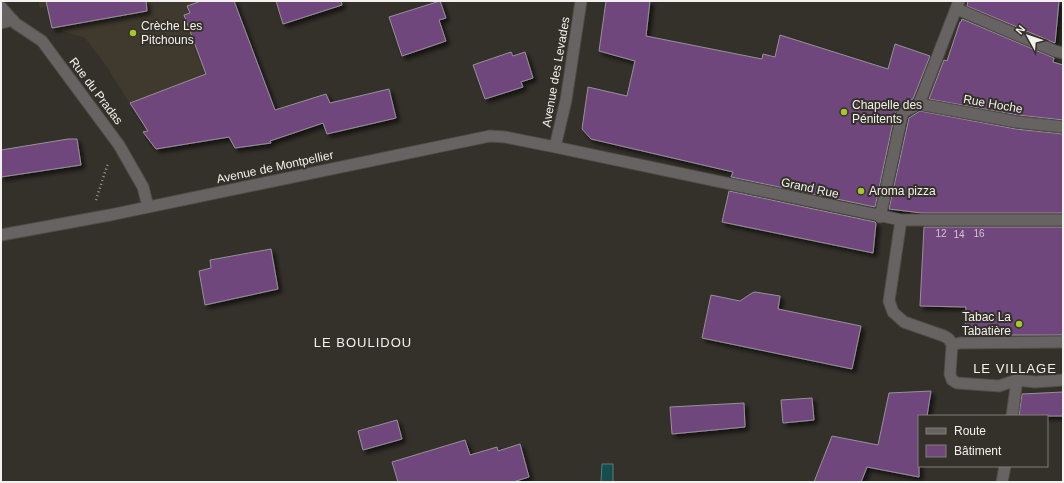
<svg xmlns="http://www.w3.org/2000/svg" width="1064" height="483" font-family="Arial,sans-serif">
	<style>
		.built { fill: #40392e }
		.water { fill: #164d4e; stroke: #587e7e }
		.building { fill: #70477b; stroke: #969198; filter: url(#shadow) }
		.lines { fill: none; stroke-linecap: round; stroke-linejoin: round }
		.service-casing { stroke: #4f4b45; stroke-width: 13 }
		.minor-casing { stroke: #4f4b45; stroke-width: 13 }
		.path { stroke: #9c9994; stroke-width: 2.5; stroke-dasharray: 1 3; stroke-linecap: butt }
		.service { stroke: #676362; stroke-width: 11 }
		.minor { stroke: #676362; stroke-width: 11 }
		.poi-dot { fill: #a3c927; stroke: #34302a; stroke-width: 1.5 }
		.labels { text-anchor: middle; stroke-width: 4; stroke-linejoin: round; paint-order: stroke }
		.number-label { font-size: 10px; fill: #d2c6d0 }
		.poi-label { font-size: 12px; fill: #f3f1ed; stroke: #34302a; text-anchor: start }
		.street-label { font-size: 12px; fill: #f3f1ed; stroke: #34302a }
		.neighbourhood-label { font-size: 13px; letter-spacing: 1px; fill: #f3f1ed; stroke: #34302a }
	</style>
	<defs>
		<filter id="shadow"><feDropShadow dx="3.5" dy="3.5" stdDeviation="2" flood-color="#0009"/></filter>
	</defs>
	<rect width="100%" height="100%" fill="#34302a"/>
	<path class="built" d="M38,1h196l37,142 -36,5 -6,-11 -73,12 -13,-17 1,-6 -39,-62 -20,-26 -33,-10 -5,-21 -7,1z"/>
	<path class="water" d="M602,464h11v18h-12z"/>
	<path class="building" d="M46,1h100l1,10 -95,17z
		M201,1h33l41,109 51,-16 4,9 59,-14 7,29 -69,16 -4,-11 -53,18 1,2 -36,5 -6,-11 -73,12 -13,-17 5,-1 -18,-28 76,-29 -22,-59 6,-2 -3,-7z
		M276,1h65l1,4 -59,19z
		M440,1l6,17 -7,2 7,21 -44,15 -13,-39z
		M606,1h44l-4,35 116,23 1,-5 12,3 5,-22 108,34 7,-25 35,12 -17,43 -11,6 -7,8 -20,94 -144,-30 2,-5 -142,-33 -9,-10 6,-42 39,9 8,-35 -36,-10z
		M968,1h91l-4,42 -88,-37z
		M962,19l92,39 -1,4 10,3v55l-45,-5 -89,-16 15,-39 3,1 13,-39h1z
		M511,52l2,4 12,-4 8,26 -12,4 2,5 -38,12 -12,-34z
		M920,111l96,18 47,5v79h-141l-33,-4 20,-91z
		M68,139h9l4,26 -80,12v-27z
		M729,191l146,31 1,1 -3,30 -151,-31z
		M924,227h139v108h-66l-32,-2 1,-26 -46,-1z
		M271,249l7,40 -73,16 -6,-34 12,-3 -1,-8z
		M755,292l25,4 -2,13 83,17 -9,43 -150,-31 9,-43 29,6 12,-8z
		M931,391l-4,25h-8v61l-52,-10 -6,15h-47l18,-46 46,9 11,-52z
		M1063,392v24h-44l3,-22z
		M812,398l2,22 -31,3 -2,-23z
		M744,403l1,24 -73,7 -2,-27z
		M397,420l5,19 -39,11 -5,-19z
		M465,440l5,15 27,-8 1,4 22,-7 9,33 -16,5h-115l-6,-20z"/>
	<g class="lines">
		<g class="service-casing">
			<path id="service" d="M1,23l12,-3"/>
		</g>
		<g class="minor-casing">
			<path id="minor" d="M1,7l14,16 27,18 77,104 24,42 5,20
				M957,9l98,42 8,2
				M919,104l98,18 46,5
				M555,147l11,-47 15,-99
				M880,217l22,-102 3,-4 14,-7 40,-103
				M901,220l-12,81 4,11 11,10 40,14 5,3 3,6 -2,29 2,6 5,3 42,3 18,-6 18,2 28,-2
				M1,235l109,-20 380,-79 15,1 50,10 346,73h162
				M952,345l8,-2 103,-1
				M1012,416l5,-36
				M1002,482l3,-16"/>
		</g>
		<path class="path" d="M96,200l12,-37"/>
		<use href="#service" class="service"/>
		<use href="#minor" class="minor"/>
	</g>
	<g class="poi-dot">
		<circle cx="133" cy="33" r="4"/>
		<circle cx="844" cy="112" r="4"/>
		<circle cx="861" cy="191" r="4"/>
		<circle cx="1019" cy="324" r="4"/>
	</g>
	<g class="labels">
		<g class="number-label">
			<text x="941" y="237">12</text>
			<text x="979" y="237">16</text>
			<text x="959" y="238">14</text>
		</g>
		<g class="poi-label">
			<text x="141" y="30">Crèche Les<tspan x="141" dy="14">Pitchouns</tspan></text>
			<text x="852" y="109">Chapelle des<tspan x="852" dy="14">Pénitents</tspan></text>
			<text x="869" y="195">Aroma pizza</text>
			<text x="1011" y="321" text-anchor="end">Tabac La<tspan x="1011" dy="14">Tabatière</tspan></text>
		</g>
		<g class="street-label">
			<text transform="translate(556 72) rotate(-80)" y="4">Avenue des Levades</text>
			<text transform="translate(96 91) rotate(53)" y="4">Rue du Pradas</text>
			<text transform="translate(993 104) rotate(10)" y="4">Rue Hoche</text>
			<text transform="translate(275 167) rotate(-12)" y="4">Avenue de Montpellier</text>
			<text transform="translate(810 188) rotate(12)" y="4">Grand Rue</text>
		</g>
		<g class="neighbourhood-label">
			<text x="363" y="347">LE BOULIDOU</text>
			<text x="1015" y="373">LE VILLAGE</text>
		</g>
	</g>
	<rect width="1064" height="483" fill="none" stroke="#f3f1ed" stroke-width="4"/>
	<rect x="918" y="415" width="130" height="52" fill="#34302a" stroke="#807d78"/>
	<rect x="926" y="428" width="20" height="6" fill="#676362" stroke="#807d78"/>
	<text x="954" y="435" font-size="12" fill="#f3f1ed">Route</text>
	<rect x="926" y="445" width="20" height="12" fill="#70477b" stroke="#807d78"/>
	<text x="954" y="455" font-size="12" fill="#f3f1ed">Bâtiment</text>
	<g transform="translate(1028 36) rotate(310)" stroke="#34302a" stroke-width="3" paint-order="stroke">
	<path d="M0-3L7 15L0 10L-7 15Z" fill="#f3f1ed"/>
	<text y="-6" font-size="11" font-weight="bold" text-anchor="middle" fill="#f3f1ed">N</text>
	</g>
</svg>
